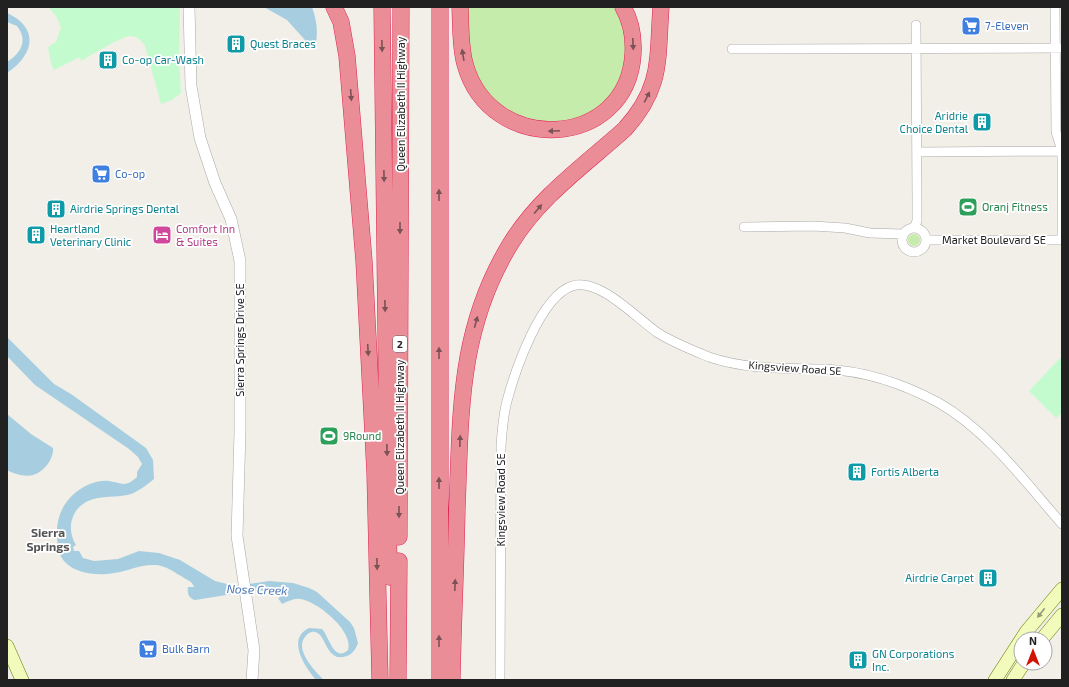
<svg xmlns="http://www.w3.org/2000/svg" width="1069" height="687" font-family="'Exo 2',sans-serif">
	<style>
		.grass { fill: #c6ecac }
		.park { fill: #c4fbce }
		.water { fill: #a7cee0 }
		.lines { fill: none; stroke-linecap: round; stroke-linejoin: round }
		.minor-casing { stroke: #a8a8a8; stroke-width: 10 }
		.tertiary-casing { stroke: #a8a8a8; stroke-width: 12 }
		.secondary-casing { stroke: #657e02; stroke-width: 14 }
		.motorway-casing { stroke: #e02353; stroke-width: 17 }
		.minor { stroke: #fff; stroke-width: 9 }
		.tertiary { stroke: #fff; stroke-width: 11 }
		.secondary { stroke: #f2fbbb; stroke-width: 13 }
		.motorway { stroke: #ea8d96; stroke-width: 16 }
		.oneway { fill: #7b5256 }
		.oneway2 { fill: #949976 }
		.labels { text-anchor: middle; stroke-width: 3.5; stroke-linejoin: round; paint-order: stroke }
		.shield { fill: #fff; stroke: #646464; stroke-width: 1 }
		.shield-label { font-size: 10px; font-weight: bold; fill: #212121 }
		.shop-label { font-size: 11px; fill: #366cbe; stroke: #fff; text-anchor: start }
		.culture-label { font-size: 11px; fill: #0d838f; stroke: #fff; text-anchor: start }
		.street-label { font-size: 11px; fill: #212121; stroke: #fff }
		.leisure-label { font-size: 11px; fill: #27864d; stroke: #fff; text-anchor: start }
		.hotel-label { font-size: 11px; fill: #b23c85; stroke: #fff; text-anchor: start }
		.neighbourhood-label { font-size: 12px; font-weight: bold; fill: #545454; stroke: #fff }
		.water-label { font-size: 12px; font-style: italic; fill: #4975b4; stroke: #fff }
	</style>
	<rect width="100%" height="100%" fill="#f1efe7"/>
	<path class="grass" d="M467,7h149l10,28v22l-7,26 -12,16 -22,17 -18,8 -48,-3 -34,-27 -16,-35z
		M908 240a6 6 0 1 1 12 0a6 6 0 1 1-12 0Z"/>
	<path class="park" d="M48,7h132l-1,54 2,32 -9,7 -11,4 -16,-58c-4,-6 -8,-10 -15,-10 -10,1 -38,19 -49,25l-1,-4 -26,13 -3,-6 -3,-17 8,-5 5,-15 -5,-11z
		M1062,356v57l-6,5 -27,-27z"/>
	<path class="water" d="M264,7h48c5,14 7,28 2,43l-27,-30z
		M7,13c33,15 27,42 0,60v-11c13,-8 22,-21 10,-36l-10,-4z
		M7,337l47,47 17,10 75,54 7,12 1,19c-6,5 -15,12 -23,15 -13,4 -31,1 -43,7 -17,8 -22,28 -12,44l-3,2 1,4h5l4,7 11,3 24,-2 21,-8 20,2 21,7 35,21 20,5 34,-5 24,2 16,5 8,4 33,30 4,6 4,15c-4,11 -10,15 -21,14 -13,-6 -12,-23 -22,-25 -4,-1 -8,2 -10,5 -11,13 11,35 19,43h-8c-11,-13 -30,-41 -7,-52l13,1c7,7 12,34 26,21 6,-19 -31,-49 -48,-51 -6,-1 -13,3 -18,5l-4,-6 2,-1v-3l-22,-4 -63,10c-6,-2 -8,-6 -7,-13h6c-2,-7 -8,-7 -13,-11 -9,-5 -15,-10 -25,-11 -16,-1 -27,6 -42,8 -15,3 -38,1 -49,-11 -6,-5 -8,-18 -8,-26 -1,-17 5,-32 18,-43 10,-8 22,-13 34,-12 13,2 16,7 28,-4v-5l5,-8 -4,-7 -9,-8 -94,-64 -28,-29z
		M7,414l24,20 22,14c1,11 -9,24 -20,27 -8,2 -19,-1 -26,-5z"/>
	<g class="lines">
		<g class="minor-casing">
			<path id="minor" d="M1055,7l1,125 6,19
				M732,49l330,-1
				M917,152l145,-1
				M744,227l69,-1 32,2 25,5 33,1
				M914,228l3,-7v-21l-1,-175
				M902 240a12 12 0 1 1 24 0a12 12 0 1 1-24 0Z
				M926,240h136
				M1062,240v-90
				M500,680l1,-234c1,-15 2,-30 6,-45 8,-30 33,-104 65,-115 27,-9 64,32 86,47 16,10 34,17 51,24 38,13 77,11 116,12 40,2 79,15 114,34 49,28 87,80 123,121"/>
		</g>
		<g class="tertiary-casing">
			<path id="tertiary" d="M189,7l2,79 9,52 15,45 16,36 9,42v171l-3,104 17,114 -2,30"/>
		</g>
		<g class="secondary-casing">
			<path id="secondary" d="M1042,639l20,-24
				M7,646l15,34
				M995,680l31,-48 36,-43
				M1013,680l11,-17"/>
		</g>
		<g class="motorway-casing">
			<path id="motorway" d="M334,7l7,15 6,34 17,205 11,212 5,207
				M382,7l7,570
				M440,7v673
				M460,7c1,19 0,39 5,57 25,92 162,86 168,-10 1,-16 -2,-33 -10,-47
				M399,537l2,-530
				M398,680l1,-119
				M452,680c1,-57 4,-114 5,-171 4,-97 1,-180 54,-266 29,-47 74,-78 114,-114 38,-42 32,-70 36,-122"/>
		</g>
		<use href="#minor" class="minor"/>
		<use href="#tertiary" class="tertiary"/>
		<use href="#secondary" class="secondary"/>
		<use href="#motorway" class="motorway"/>
	</g>
	<defs><path id="oneway-solid" d="M-6-.8H1V-3.2L6.5 0L1 3.2V.8H-6Z"/></defs>
	<g class="oneway">
		<use href="#oneway-solid" transform="translate(633 44) rotate(88)"/>
		<use href="#oneway-solid" transform="translate(382 46) rotate(89)"/>
		<use href="#oneway-solid" transform="translate(463 55) rotate(-99)"/>
		<use href="#oneway-solid" transform="translate(351 95) rotate(86)"/>
		<use href="#oneway-solid" transform="translate(647 97) rotate(-63)"/>
		<use href="#oneway-solid" transform="translate(554 131) rotate(178)"/>
		<use href="#oneway-solid" transform="translate(384 176) rotate(89)"/>
		<use href="#oneway-solid" transform="translate(439 195) rotate(-90)"/>
		<use href="#oneway-solid" transform="translate(538 209) rotate(-50)"/>
		<use href="#oneway-solid" transform="translate(400 228) rotate(90)"/>
		<use href="#oneway-solid" transform="translate(385 306) rotate(89)"/>
		<use href="#oneway-solid" transform="translate(476 322) rotate(-75)"/>
		<use href="#oneway-solid" transform="translate(368 350) rotate(87)"/>
		<use href="#oneway-solid" transform="translate(439 353) rotate(-90)"/>
		<use href="#oneway-solid" transform="translate(460 441) rotate(-88)"/>
		<use href="#oneway-solid" transform="translate(387 450) rotate(89)"/>
		<use href="#oneway-solid" transform="translate(439 483) rotate(-90)"/>
		<use href="#oneway-solid" transform="translate(399 512) rotate(90)"/>
		<use href="#oneway-solid" transform="translate(377 564) rotate(89)"/>
		<use href="#oneway-solid" transform="translate(455 585) rotate(-88)"/>
		<use href="#oneway-solid" transform="translate(439 641) rotate(-90)"/>
	</g>
	<use class="oneway2" href="#oneway-solid" transform="translate(1041 613) rotate(128)"/>
	<defs>
		<g id="supermarket-square" transform="scale(1)"><rect x="-9" y="-9" width="18" height="18" rx="4" fill="#3f7fe0" stroke="#fff"/><path d="M-6-5.5h2.5l.6 2H6L4.5 2H-2.5L-4.4-4H-6ZM-1.5 3.2a1.3 1.3 0 1 0 .1 0ZM3 3.2a1.3 1.3 0 1 0 .1 0Z" fill="#fff"/></g>
		<g id="building-square" transform="scale(1)"><rect x="-9" y="-9" width="18" height="18" rx="4" fill="#0f9aa8" stroke="#fff"/><path d="M-4-6H4V6H1V3H-1V6H-4ZM-2.5-4.3h1.7v1.8h-1.7ZM.8-4.3h1.7v1.8H.8ZM-2.5-1h1.7V.8h-1.7ZM.8-1h1.7V.8H.8Z" fill="#fff"/></g>
		<g id="stadium-square" transform="scale(1)"><rect x="-9" y="-9" width="18" height="18" rx="4" fill="#2e9e5b" stroke="#fff"/><path d="M0-5a6.5 5 0 1 0 0 10a6.5 5 0 1 0 0-10ZM-3.5-1.8h7v3.6h-7Z" fill="#fff"/></g>
		<g id="hotel-square" transform="scale(1)"><rect x="-9" y="-9" width="18" height="18" rx="4" fill="#d1479c" stroke="#fff"/><path d="M-6-4.5h1.5V1H6V5H4.5V3h-9V5H-6ZM-4 0a1.8 1.8 0 1 1 3.6 0ZM.5 0V-2.5h3Q6-2.5 6 0Z" fill="#fff"/></g>
	</defs>
	<g fill-rule="evenodd">
		<use href="#supermarket-square" x="971" y="26"/>
		<use href="#building-square" x="236" y="44"/>
		<use href="#building-square" x="108" y="60"/>
		<use href="#building-square" x="982" y="122"/>
		<use href="#supermarket-square" x="101" y="174"/>
		<use href="#stadium-square" x="968" y="207"/>
		<use href="#building-square" x="56" y="209"/>
		<use href="#building-square" x="36" y="235"/>
		<use href="#hotel-square" x="162" y="235"/>
		<use href="#stadium-square" x="329" y="436"/>
		<use href="#building-square" x="857" y="472"/>
		<use href="#building-square" x="988" y="578"/>
		<use href="#supermarket-square" x="148" y="649"/>
		<use href="#building-square" x="858" y="660"/>
	</g>
	<g class="labels">
		<rect class="shield" x="393" y="336" width="14" height="16" rx="3"/>
		<g class="shield-label">
			<text x="400" y="348">2</text>
		</g>
		<g class="shop-label">
			<text x="985" y="30">7-Eleven</text>
			<text x="115" y="178">Co-op</text>
			<text x="162" y="653">Bulk Barn</text>
		</g>
		<g class="culture-label">
			<text x="250" y="48">Quest Braces</text>
			<text x="122" y="64">Co-op Car-Wash</text>
			<text x="968" y="120" text-anchor="end">Aridrie<tspan x="968" dy="13">Choice Dental</tspan></text>
			<text x="70" y="213">Airdrie Springs Dental</text>
			<text x="50" y="233">Heartland<tspan x="50" dy="13">Veterinary Clinic</tspan></text>
			<text x="871" y="476">Fortis Alberta</text>
			<text x="974" y="582" text-anchor="end">Airdrie Carpet</text>
			<text x="872" y="658">GN Corporations<tspan x="872" dy="13">Inc.</tspan></text>
		</g>
		<g class="street-label">
			<text transform="translate(401 104) rotate(-90)" y="4">Queen Elizabeth II Highway</text>
			<text x="994" y="244">Market Boulevard SE</text>
			<text transform="translate(240 340) rotate(-90)" y="4">Sierra Springs Drive SE</text>
			<text transform="translate(795 368) rotate(4)" y="4">Kingsview Road SE</text>
			<text transform="translate(400 427) rotate(-90)" y="4">Queen Elizabeth II Highway</text>
			<text transform="translate(501 500) rotate(-90)" y="4">Kingsview Road SE</text>
		</g>
		<g class="leisure-label">
			<text x="982" y="211">Oranj Fitness</text>
			<text x="343" y="440">9Round</text>
		</g>
		<g class="hotel-label">
			<text x="176" y="233">Comfort Inn<tspan x="176" dy="13">&amp; Suites</tspan></text>
		</g>
		<g class="neighbourhood-label">
			<text x="48" y="537">Sierra<tspan x="48" dy="14">Springs</tspan></text>
		</g>
		<g class="water-label">
			<text transform="translate(257 590) rotate(2)" y="4">Nose Creek</text>
		</g>
	</g>
	<rect width="1069" height="687" fill="none" stroke="#212121" stroke-width="16"/>
	<g transform="translate(1033 651)"><circle r="19" fill="#ffffff" stroke="#a6a6a6"/>
	<path d="M0-3L7 15L0 10L-7 15Z" fill="#d11300"/>
	<text y="-6" font-size="11" font-weight="bold" text-anchor="middle" fill="#212121">N</text>
	</g>
</svg>
